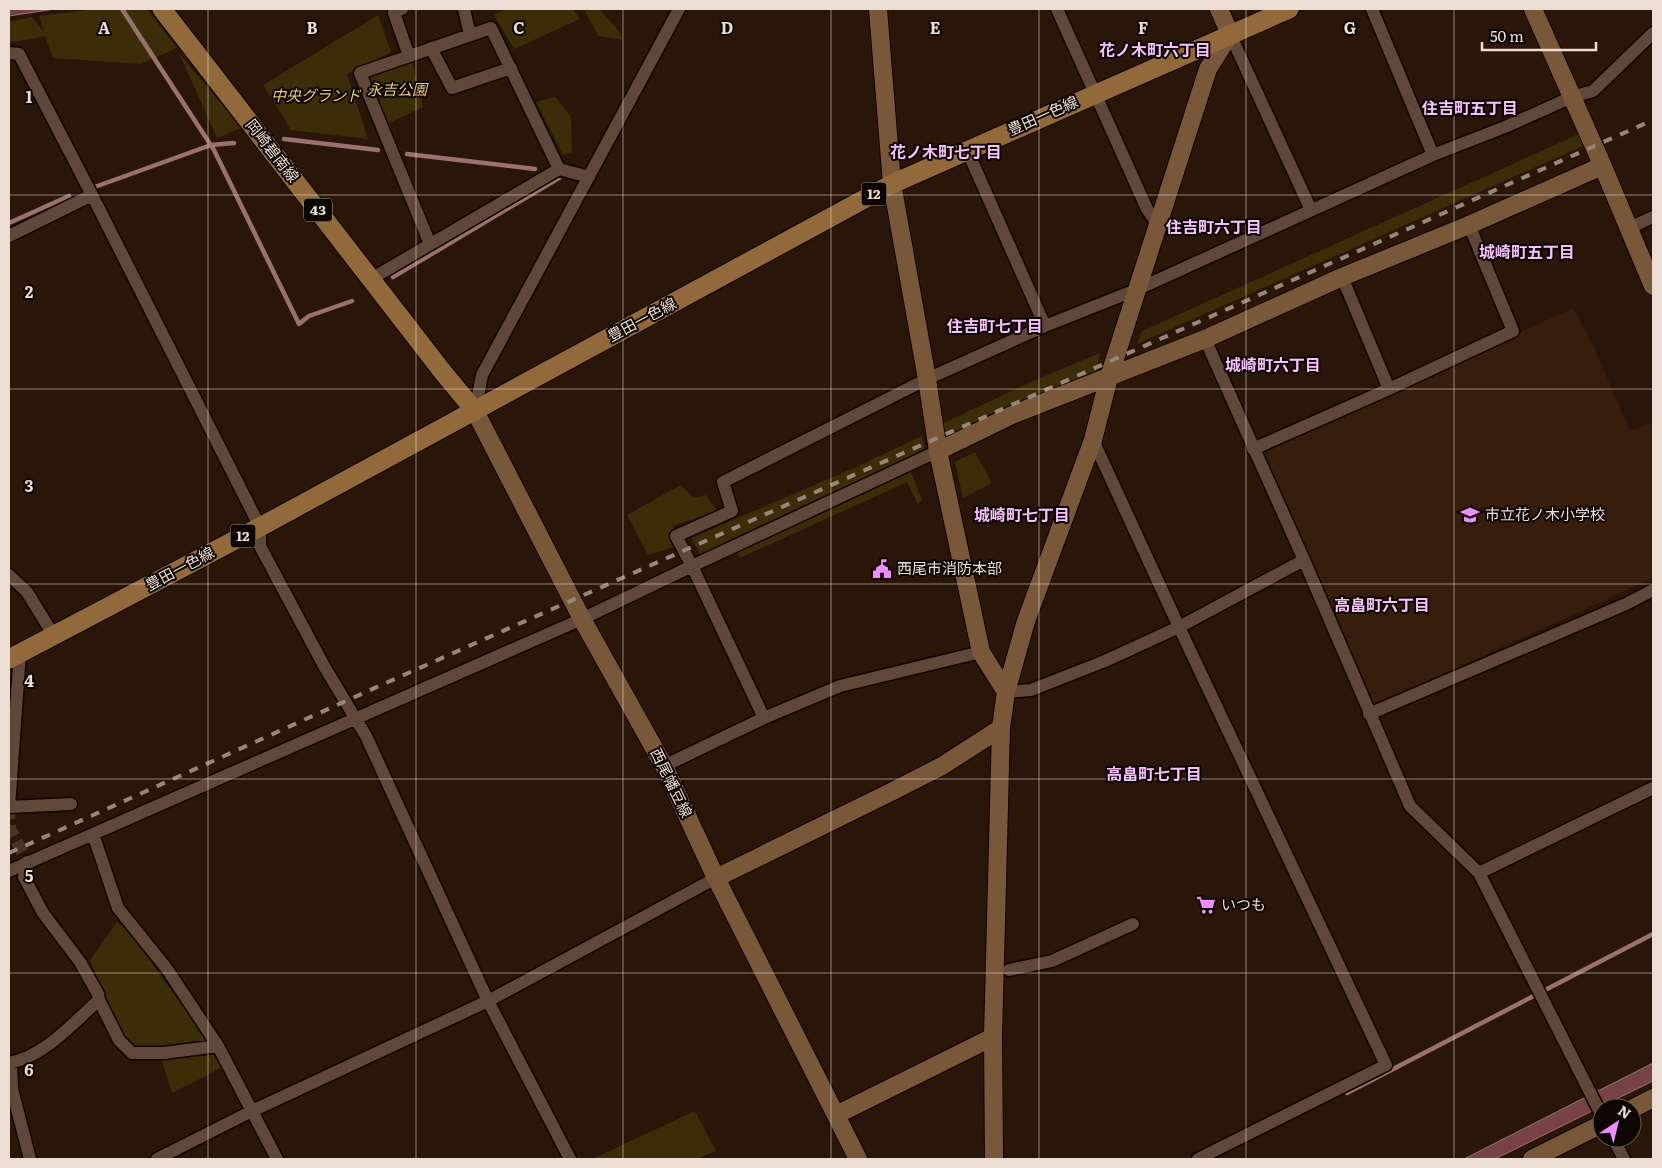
<svg xmlns="http://www.w3.org/2000/svg" width="1662" height="1168" font-family="Literata,'Noto Sans JP',serif">
	<style>
		.built { fill: #371d0b }
		.green { fill: #3a2d07 }
		.water { fill: #764245; stroke: #997170 }
		.lines { fill: none; stroke-linecap: round; stroke-linejoin: round }
		.stream { stroke: #997170; stroke-width: 4.5 }
		.street-tunnel { stroke: #473428; stroke-width: 12; stroke-dasharray: 12 6; stroke-linecap: butt }
		.street-casing { stroke: #110300; stroke-width: 15 }
		.secondary-casing { stroke: #110300; stroke-width: 20 }
		.primary-casing { stroke: #110300; stroke-width: 21 }
		.street { stroke: #5f4839; stroke-width: 12 }
		.secondary { stroke: #785839; stroke-width: 18 }
		.primary { stroke: #91693a; stroke-width: 19 }
		.rail { stroke: #96867b; stroke-width: 4; stroke-dasharray: 9 9; stroke-linecap: butt }
		.grid { fill: none; stroke: #ecded5; stroke-width: 1; stroke-opacity: 0.55 }
		.labels { text-anchor: middle; stroke-width: 4; stroke-linejoin: round; paint-order: stroke }
		.shield { fill: #0c0502; stroke: #a99d96; stroke-width: 1 }
		.shield-label { font-size: 14px; font-weight: bold; fill: #ecded5 }
		.park-label { font-size: 15px; font-style: italic; fill: #e8cc7e; stroke: #0c0502 }
		.street-label { font-size: 15px; fill: #ecded5; stroke: #0c0502 }
		.poi-label { font-size: 15px; fill: #ecded5; stroke: #0c0502; text-anchor: start }
		.neighbourhood-label { font-size: 16px; font-weight: bold; fill: #f5c0fd; stroke: #0c0502 }
		.grid-label { font-size: 16px; text-anchor: middle; font-weight: bold; fill: #ecded5; stroke: #0c0502; stroke-width: 4; stroke-linejoin: round; paint-order: stroke }
	</style>
	<rect width="100%" height="100%" fill="#2a1609"/>
	<path class="built" d="M1573,308l20,37 37,86 23,-9v156l-281,129 -113,-254z"/>
	<path class="green" d="M96,9h51l30,39 -36,16 -88,-6 -8,-22 -36,7v-21l23,-5 12,15 -5,-16z
		M506,9h67l7,10 -66,30 -20,-34z
		M584,9h15l20,22 4,9 -25,-4z
		M378,15l13,37 -44,22 21,65 -77,-9 -28,-45z
		M179,53l62,75 -24,10z
		M412,61l11,46 -36,17 -20,-50z
		M555,97l16,20 1,36 -9,2 -27,-53z
		M1579,134l4,12 -446,198 5,-13z
		M1100,353l-5,23 -153,68 -3,-19 96,-45z
		M922,436l4,17 -224,104 -11,-19 165,-71z
		M975,452l17,31 -29,15 -8,-36z
		M911,472l11,28 -4,4 -11,-22 -167,76 -5,-6z
		M681,485l12,13 13,-3 11,16 -44,15 1,21 -26,8 -21,-40z
		M117,922l11,8 51,71 2,-1 27,42 -74,6 -11,-9 -33,-79z
		M215,1051l8,16 -51,26 -11,-35z
		M695,1111l21,40 -19,8h-105z"/>
	<path class="water" d="M9,9h46l-46,7z
		M1653,1063v18l-158,78h-31z"/>
	<g class="lines">
		<path class="stream" d="M122,9l92,141 85,174 10,-8 43,-15
			M284,139l94,11
			M407,154l128,15
			M92,188l119,-43 23,-2
			M9,223l60,-27
			M393,277l166,-99
			M1347,1093l306,-159"/>
		<path class="street-tunnel" d="M9,807l1,21 17,34"/>
		<g class="street-casing">
			<path id="street" d="M402,9l-8,4 15,43
				M464,9l6,26
				M1057,9l90,200 10,15
				M1372,9l61,146
				M1230,34l81,176
				M431,48l21,40 59,-20
				M9,53l10,1 73,141 168,332v19l64,120 42,70 122,265 82,158
				M967,150l78,176
				M1629,228l24,-11
				M9,236l83,-41
				M430,244l-70,-171 131,-45 68,141
				M1342,277l47,112
				M371,279l188,-110 30,8
				M1205,339l99,221 106,246 69,67 123,243
				M475,411l7,-36 197,-366
				M1093,440l86,187 207,438 -188,94
				M1253,449l136,-60 124,-58 -44,-106
				M938,451l-246,115 -16,-30 56,-25 -9,-29 204,-103 118,-53 93,-37 295,-134 72,-28 67,-30 21,-6 60,-58
				M9,575l18,17 27,44
				M1006,692l25,-2 74,-29 74,-34 125,-67
				M1369,714l257,-110 27,-14
				M664,766l100,-48 76,-32 141,-34
				M9,807l11,-154
				M9,807l62,-3
				M93,834l25,74 49,61 51,77 59,113
				M9,871l573,-252 110,-53 72,152
				M1479,873l174,-85
				M1009,970l43,-9 81,-37
				M99,1000l20,40 13,13h32l54,-7
				M9,1063c35,-6 64,-40 90,-63l-1,-6 -18,-32 -37,-49 -19,-36 3,-15
				M11,1063l1,26 18,70
				M1613,1138l11,21
				M157,1159l95,-48 236,-110 228,-123"/>
		</g>
		<g class="secondary-casing">
			<path id="secondary" d="M878,9l14,175 35,195 11,72 43,201 25,40
				M1533,9l68,153 52,124
				M475,411l107,208 82,147 52,112 142,281
				M938,451l76,-37 191,-75 137,-62 127,-52 133,-59
				M716,878l177,-87 49,-25 59,-38
				M1632,1109l21,-11
				M836,1115l157,-78
				M994,1159l-1,-122 8,-309 5,-36 20,-71 67,-181 16,-63 99,-308 22,-35 -11,-25
				M1532,1159l70,-35"/>
		</g>
		<g class="primary-casing">
			<path id="primary" d="M162,9l280,362 33,40
				M9,659l251,-132 632,-343 397,-175"/>
		</g>
		<use href="#street" class="street"/>
		<use href="#secondary" class="secondary"/>
		<use href="#primary" class="primary"/>
		<path class="rail" d="M9,853l379,-171 1265,-562"/>
	</g>
	<path class="grid" d="M208,9v1150M416,9v1150M623,9v1150M831,9v1150M1039,9v1150M1246,9v1150M1454,9v1150M9,195h1644M9,389h1644M9,584h1644M9,779h1644M9,973h1644"/>
	<defs>
		<g id="school-bare" transform="scale(1.5)"><path d="M0-5L7-2L0 1L-7-2ZM-4 1L0 2.5L4 1V4Q0 6-4 4Z" fill="#eb8dfb" stroke="#0c0502" stroke-width="2.5" paint-order="stroke"/></g>
		<g id="civic-bare" transform="scale(1.5)"><path d="M-.6-6.5H3V-4.5H.6V-3L4-1V1h2V6H-6V1h2V-1L-.6-3ZM-1.2 2.5V6h2.4V2.5Z" fill="#eb8dfb" stroke="#0c0502" stroke-width="2.5" paint-order="stroke"/></g>
		<g id="supermarket-bare" transform="scale(1.5)"><path d="M-6-5.5h2.5l.6 2H6L4.5 2H-2.5L-4.4-4H-6ZM-1.5 3.2a1.3 1.3 0 1 0 .1 0ZM3 3.2a1.3 1.3 0 1 0 .1 0Z" fill="#eb8dfb" stroke="#0c0502" stroke-width="2.5" paint-order="stroke"/></g>
	</defs>
	<g fill-rule="evenodd">
		<use href="#school-bare" x="1470" y="515"/>
		<use href="#civic-bare" x="882" y="569"/>
		<use href="#supermarket-bare" x="1206" y="905"/>
	</g>
	<g class="labels">
		<g class="shield">
			<rect x="861.5" y="182.5" width="25" height="23" rx="4"/>
			<rect x="304" y="198.5" width="28" height="23" rx="4"/>
			<rect x="230.5" y="524.5" width="25" height="23" rx="4"/>
		</g>
		<g class="shield-label">
			<text x="874" y="199">12</text>
			<text x="318" y="215">43</text>
			<text x="243" y="541">12</text>
		</g>
		<g class="park-label">
			<text x="397" y="95">永吉公園</text>
			<text x="316" y="101">中央グランド</text>
		</g>
		<g class="street-label">
			<text transform="translate(1043 116) rotate(-24)" y="5">豊田一色線</text>
			<text transform="translate(272 151) rotate(52)" y="5">岡崎碧南線</text>
			<text transform="translate(642 320) rotate(-28)" y="5">豊田一色線</text>
			<text transform="translate(180 569) rotate(-28)" y="5">豊田一色線</text>
			<text transform="translate(671 783) rotate(64)" y="5">西尾幡豆線</text>
		</g>
		<g class="poi-label">
			<text x="1485" y="520">市立花ノ木小学校</text>
			<text x="897" y="574">西尾市消防本部</text>
			<text x="1221" y="910">いつも</text>
		</g>
		<g class="neighbourhood-label">
			<text x="1155" y="56">花ノ木町六丁目</text>
			<text x="1470" y="114">住吉町五丁目</text>
			<text x="946" y="158">花ノ木町七丁目</text>
			<text x="1214" y="233">住吉町六丁目</text>
			<text x="1527" y="258">城崎町五丁目</text>
			<text x="995" y="332">住吉町七丁目</text>
			<text x="1273" y="371">城崎町六丁目</text>
			<text x="1022" y="521">城崎町七丁目</text>
			<text x="1382" y="611">高畠町六丁目</text>
			<text x="1154" y="780">高畠町七丁目</text>
		</g>
	</g>
	<g class="grid-label">
		<text x="104" y="34">A</text>
		<text x="312" y="34">B</text>
		<text x="519" y="34">C</text>
		<text x="727" y="34">D</text>
		<text x="935" y="34">E</text>
		<text x="1143" y="34">F</text>
		<text x="1350" y="34">G</text>
		<text x="29" y="103">1</text>
		<text x="29" y="298">2</text>
		<text x="29" y="492">3</text>
		<text x="29" y="687">4</text>
		<text x="29" y="882">5</text>
		<text x="29" y="1076">6</text>
	</g>
	<rect width="1662" height="1168" fill="none" stroke="#ecded5" stroke-width="20"/>
	<g transform="translate(1617 1123) rotate(35)"><circle r="24" fill="#0c0502" stroke="#665c56"/>
	<path d="M0-4L9 19L0 12L-9 19Z" fill="#eb8dfb"/>
	<text y="-8" font-size="14" font-weight="bold" text-anchor="middle" fill="#ecded5">N</text>
	</g>
	<path d="M1482 42v8h114v-8" fill="none" stroke="#ecded5" stroke-width="2.5"/>
	<text x="1490" y="42" font-size="15" fill="#ecded5" stroke="#0c0502" stroke-width="4" paint-order="stroke">50 m</text>
</svg>
